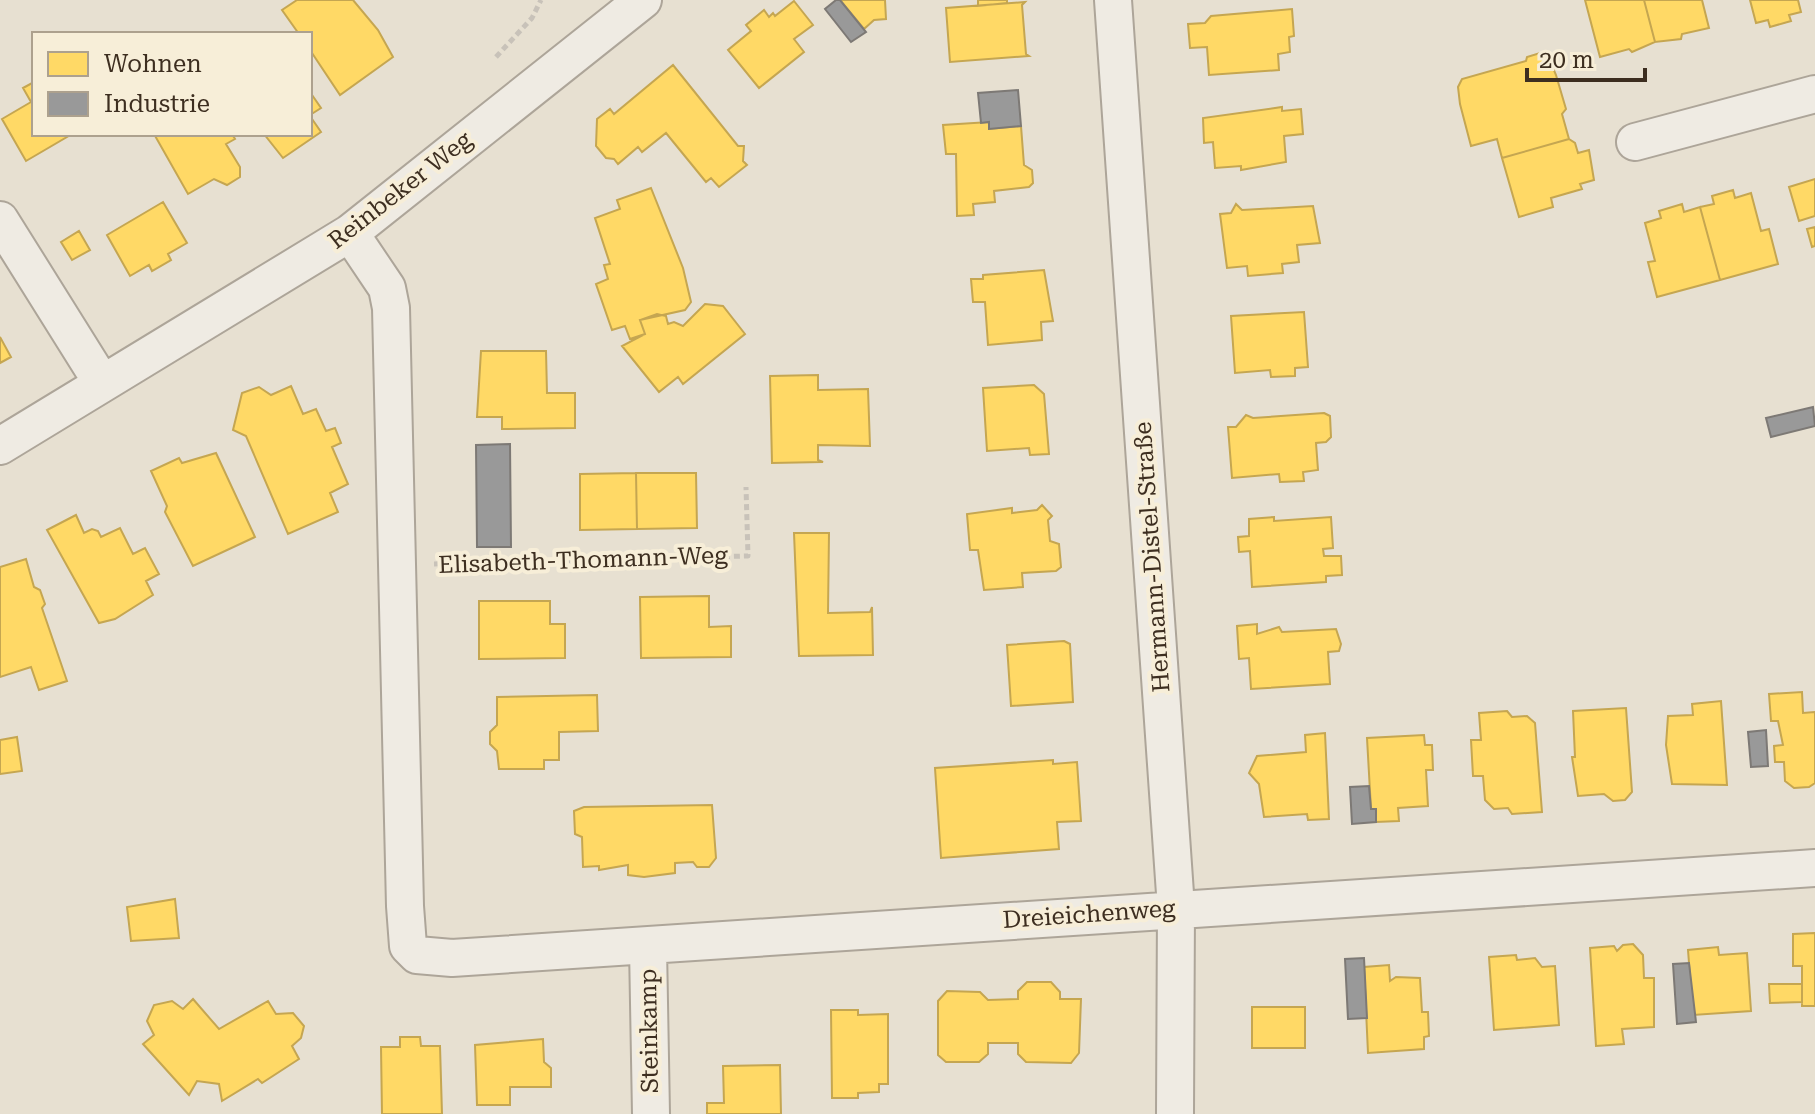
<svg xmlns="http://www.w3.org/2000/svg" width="1815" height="1114" font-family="'Roboto Serif',serif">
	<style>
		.homes { fill: #ffd966; stroke: #c5a651; stroke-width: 2 }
		.industry { fill: #999; stroke: #7d7975; stroke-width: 2 }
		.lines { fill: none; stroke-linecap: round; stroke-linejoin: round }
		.minor-casing { stroke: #ada599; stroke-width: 40 }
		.path { stroke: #c8c2b9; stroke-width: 5; stroke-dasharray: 6 4; stroke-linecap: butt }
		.minor { stroke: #efebe3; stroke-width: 36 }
		.labels { text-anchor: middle; stroke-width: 8; stroke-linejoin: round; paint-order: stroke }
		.street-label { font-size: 24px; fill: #3d2e20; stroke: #f7eed8 }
	</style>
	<rect width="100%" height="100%" fill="#e7e0d1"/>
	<path class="homes" d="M297,0h56l25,30 15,27 -53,38 -30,-45v-16h-11l-17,-24z
		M840,0h45l1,19 -12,1 -10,9z
		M978,0h29v3l-29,3z
		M1585,0h59l11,42 -23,10 -3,-3 -29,8z
		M1644,0h58l7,28 -27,6 -1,5 -26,3z
		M1750,0h48l3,12 -12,3 2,6 -21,6 -2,-7 -12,3z
		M794,1l19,24 -19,14 10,13 -45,36 -31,-38 23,-19 -5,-6 18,-15 5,7 4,-4 2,3z
		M1025,2l-3,3 4,49 3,2 -79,6 -4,-54z
		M1292,9l2,27 -5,1 1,15 -12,2 1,16 -70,5 -2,-28 -17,1 -2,-24 17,-1 6,-7z
		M1540,53l8,3 8,19 10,34 -4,5 7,25 -67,19 -5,-19 -26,7 -11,-42 -2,-17 4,-8 64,-18 1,-4z
		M673,65l65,81h6l-1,15 4,4 -28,22 -8,-9 -5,4 -40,-49 -24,19 -4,-5 -20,17 -4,-5 -8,-1 -10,-12 1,-27 13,-10 4,5z
		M34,82v52h38l-46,27 -24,-42 29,-17 -8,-14z
		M310,92l11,16 -11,7z
		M1282,107v4l19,-2 2,25 -19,2 2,26 -45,8v-4l-26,2 -2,-26 -9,1 -1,-25z
		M310,116l11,16 -38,26 -19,-24h46z
		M989,122v7l32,-3 3,39 8,5 1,13 -4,4 -35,4 1,11 -22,2 1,11 -17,1 -1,-62h-10l-3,-29z
		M154,134h78l3,5 -9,5 14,23v10l-13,8 -13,-6 -26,15z
		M1569,139l6,4 3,10 11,-3 5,30 -14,4 2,5 -31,9 2,9 -34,10 -17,-59z
		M1815,179v37l-16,5 -10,-34z
		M651,188l32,80 8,34 -6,8 -45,10 5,14 -15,5 -5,-13 -13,4 -16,-46 12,-5 -4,-14 6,-1 -15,-46 25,-9 -3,-9z
		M1733,190l2,8 16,-5 10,38 8,-2 9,35 -58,16 -20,-73 14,-3 -2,-8z
		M163,202l24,41 -19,11 3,6 -19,11 -3,-6 -19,11 -23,-41z
		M1236,204l6,6 71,-4 7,37 -23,2 2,17 -17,2 1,9 -35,3 -1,-10 -20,2 -7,-54 11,-1z
		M1682,204l2,8 16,-5 20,73 -63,17 -9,-35 7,-1 -10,-38 16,-5 -2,-7z
		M1815,227v19l-3,1 -5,-18z
		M79,231l11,19 -18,10 -11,-18z
		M1044,270l9,51 -12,1 1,18 -54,5 -3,-43h-12l-2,-23h12v-4z
		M705,304l18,2 22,28 -62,50 -5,-7 -19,15 -37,-46 23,-12 -5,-14 17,-6 9,2 2,8 6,-2 9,4z
		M1304,312l4,55 -13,1v8l-24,1 -1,-7 -35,3 -4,-57z
		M0,337l11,20 -11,6z
		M481,351h65l1,42h28v35l-73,1v-12h-25z
		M818,375v15l50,-1 2,57 -52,-1v15l5,2 -51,1 -2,-87z
		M1034,385l10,9 5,60 -19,1 -1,-7 -42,3 -4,-63z
		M291,386l12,28 13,-5 10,22 9,-3 6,15 -9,4 16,37 -18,9 8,19 -50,22 -42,-98 -13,-6 9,-37 17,-6 12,8z
		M1324,413l6,3 1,21 -5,5 -10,1 2,27 -15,2 1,9 -24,1 -1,-8 -47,4 -4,-51h8l10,-12 7,3z
		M216,453l39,84 -62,29 -28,-54 2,-6 -16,-35 28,-13 3,5z
		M636,473l1,56 -57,1v-56z
		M636,473h60l1,55 -60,1z
		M1042,505l10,11 -4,4 2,21 9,3 2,23 -5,4 -34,2 1,14 -39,3 -6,-40h-8l-3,-36 45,-6v5l25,-3z
		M76,515l8,18 8,-4 6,2 3,6 19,-9 13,26 12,-6 14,26 -13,7 7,14 -38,24 -16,4 -52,-93z
		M1274,517v4l57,-4 2,31 -10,1 1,7h17l1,19 -16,1v6l-74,5 -2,-36 -11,1 -1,-15 11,-1v-17z
		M794,533h35l-1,80 42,-1 2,-5 1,48 -74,1z
		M26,559l8,28 6,3 5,14 -3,4 25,73 -28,9 -8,-23 -31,10v-110z
		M709,596v31l22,-1v31l-90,1 -1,-61z
		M479,601h71v23h15v34l-86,1z
		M1257,624v10l22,-7 3,5 54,-3 5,15 -2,7 -11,1 2,32 -79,5 -2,-31 -10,1 -2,-33z
		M1064,641l6,3 3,58 -62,4 -4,-61z
		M1802,692l1,21 12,-1v71l-6,4 -15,1 -9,-7 -1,-19h-9l-1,-16 9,-1 -5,-24h-7l-2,-27z
		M597,695l1,36 -39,1v28h-15v9h-45l-2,-18 -7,-7v-12l7,-7v-28z
		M1721,701l6,84 -55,-1 -6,-39 2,-29 25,-1 -1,-11z
		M1626,708l6,84 -7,8 -12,1 -9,-7 -26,2 -6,-39h3l-2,-46z
		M1507,711l5,6 15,-1 8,7 7,89 -30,2 -4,-6 -14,1 -9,-9 -2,-24h-10l-2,-36h10l-2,-27z
		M1325,733l4,86 -21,1 -1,-6 -43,3 -5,-33 -10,-11 8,-17 49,-4 -1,-17z
		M1424,735l1,10h7l1,25h-7l2,36 -30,2 1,13 -23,1v-13h-5l-4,-71z
		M17,737l5,34 -22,3v-34z
		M1053,760v4l24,-2 4,59 -24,1 2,27 -118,9 -6,-90z
		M712,805l4,53 -7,9h-12l-4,-5 -18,1v10l-31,4 -16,-2v-10l-29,5v-4l-16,1 -1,-30 -7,-3 -1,-23 10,-4z
		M175,899l4,39 -48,3 -4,-34z
		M1815,933v73h-13v-40h-9v-32z
		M1633,944l10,11 1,23h10v49l-32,2 2,15 -28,2 -6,-98 24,-2 3,5 6,-6z
		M1718,947l1,8 28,-2 4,58 -58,4 -5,-65z
		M1516,955l1,5 18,-2 7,9 13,-1 4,59 -65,5 -5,-73z
		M1389,965l1,16 6,-4 24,1 2,34h6l1,24 -5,1v12l-56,4 -4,-86z
		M1027,982h24l9,10v7h21l-2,54 -8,10 -45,-1 -8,-8v-11h-30v11l-9,8h-33l-8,-7v-54l9,-10 33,1 8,8 30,-1v-8z
		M1769,984h33v18l-32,1z
		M193,999l26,30 49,-28 8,13 17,-1 11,13 -3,12 -9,8 7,13 -37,24 -4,-4 -36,22 -3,-17 -22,-3 -8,14 -46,-51 11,-9 -7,-14 7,-16 18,-4 11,8z
		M1252,1007h53v41h-53z
		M831,1010h27v5l30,-1v70h-9v8l-21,1v5h-26z
		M400,1037h20l1,9h19l2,68h-60l-1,-67h19z
		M543,1039l1,23 7,6v19h-41v18h-33l-2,-60z
		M780,1065l1,49h-74v-11h17l-1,-37z"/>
	<path class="industry" d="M836,0h4l26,32 -15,10 -26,-33z
		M1018,90l3,36 -32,3v-7l-8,1 -3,-30z
		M1813,407l2,19 -44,11 -5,-19z
		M510,444l1,103h-34l-1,-102z
		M1766,730l2,36 -17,1 -3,-35z
		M1369,786l2,23h5v13l-24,2 -2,-37z
		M1364,958l3,60 -19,1 -3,-60z
		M1689,963l7,59 -19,2 -4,-60z"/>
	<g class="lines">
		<g class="minor-casing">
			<path id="minor" d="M1113,0l63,908 -1,206
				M1635,142l180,-48
				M0,220l102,163
				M350,233l37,55 4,20 14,598 3,40 9,9 35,3 1363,-90
				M0,446l350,-213 293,-233
				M648,947l3,167"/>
		</g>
		<path class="path" d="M496,57l36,-39 9,-18
			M434,564l314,-8 -2,-69"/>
		<use href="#minor" class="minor"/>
	</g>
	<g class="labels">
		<g class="street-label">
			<text transform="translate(400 190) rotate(-38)" y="8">Reinbeker Weg</text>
			<text transform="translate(1152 557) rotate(-94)" y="8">Hermann-Distel-Straße</text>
			<text transform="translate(583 560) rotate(-2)" y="8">Elisabeth-Thomann-Weg</text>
			<text transform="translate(1089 914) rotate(-4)" y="8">Dreieichenweg</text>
			<text transform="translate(649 1031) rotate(-91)" y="8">Steinkamp</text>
		</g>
	</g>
	<rect x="32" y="32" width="280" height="104" fill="#f7eed8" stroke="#ada18e" stroke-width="2"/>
	<rect x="48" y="52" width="40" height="24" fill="#ffd966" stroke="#ada18e" stroke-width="2"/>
	<text x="104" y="72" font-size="24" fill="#3d2e20">Wohnen</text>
	<rect x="48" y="92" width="40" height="24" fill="#999999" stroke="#ada18e" stroke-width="2"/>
	<text x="104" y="112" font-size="24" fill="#3d2e20">Industrie</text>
	<path d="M1527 68v12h118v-12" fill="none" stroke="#3d2e20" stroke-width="4"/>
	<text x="1539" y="68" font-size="24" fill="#3d2e20" stroke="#f7eed8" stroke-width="6" paint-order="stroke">20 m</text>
</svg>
